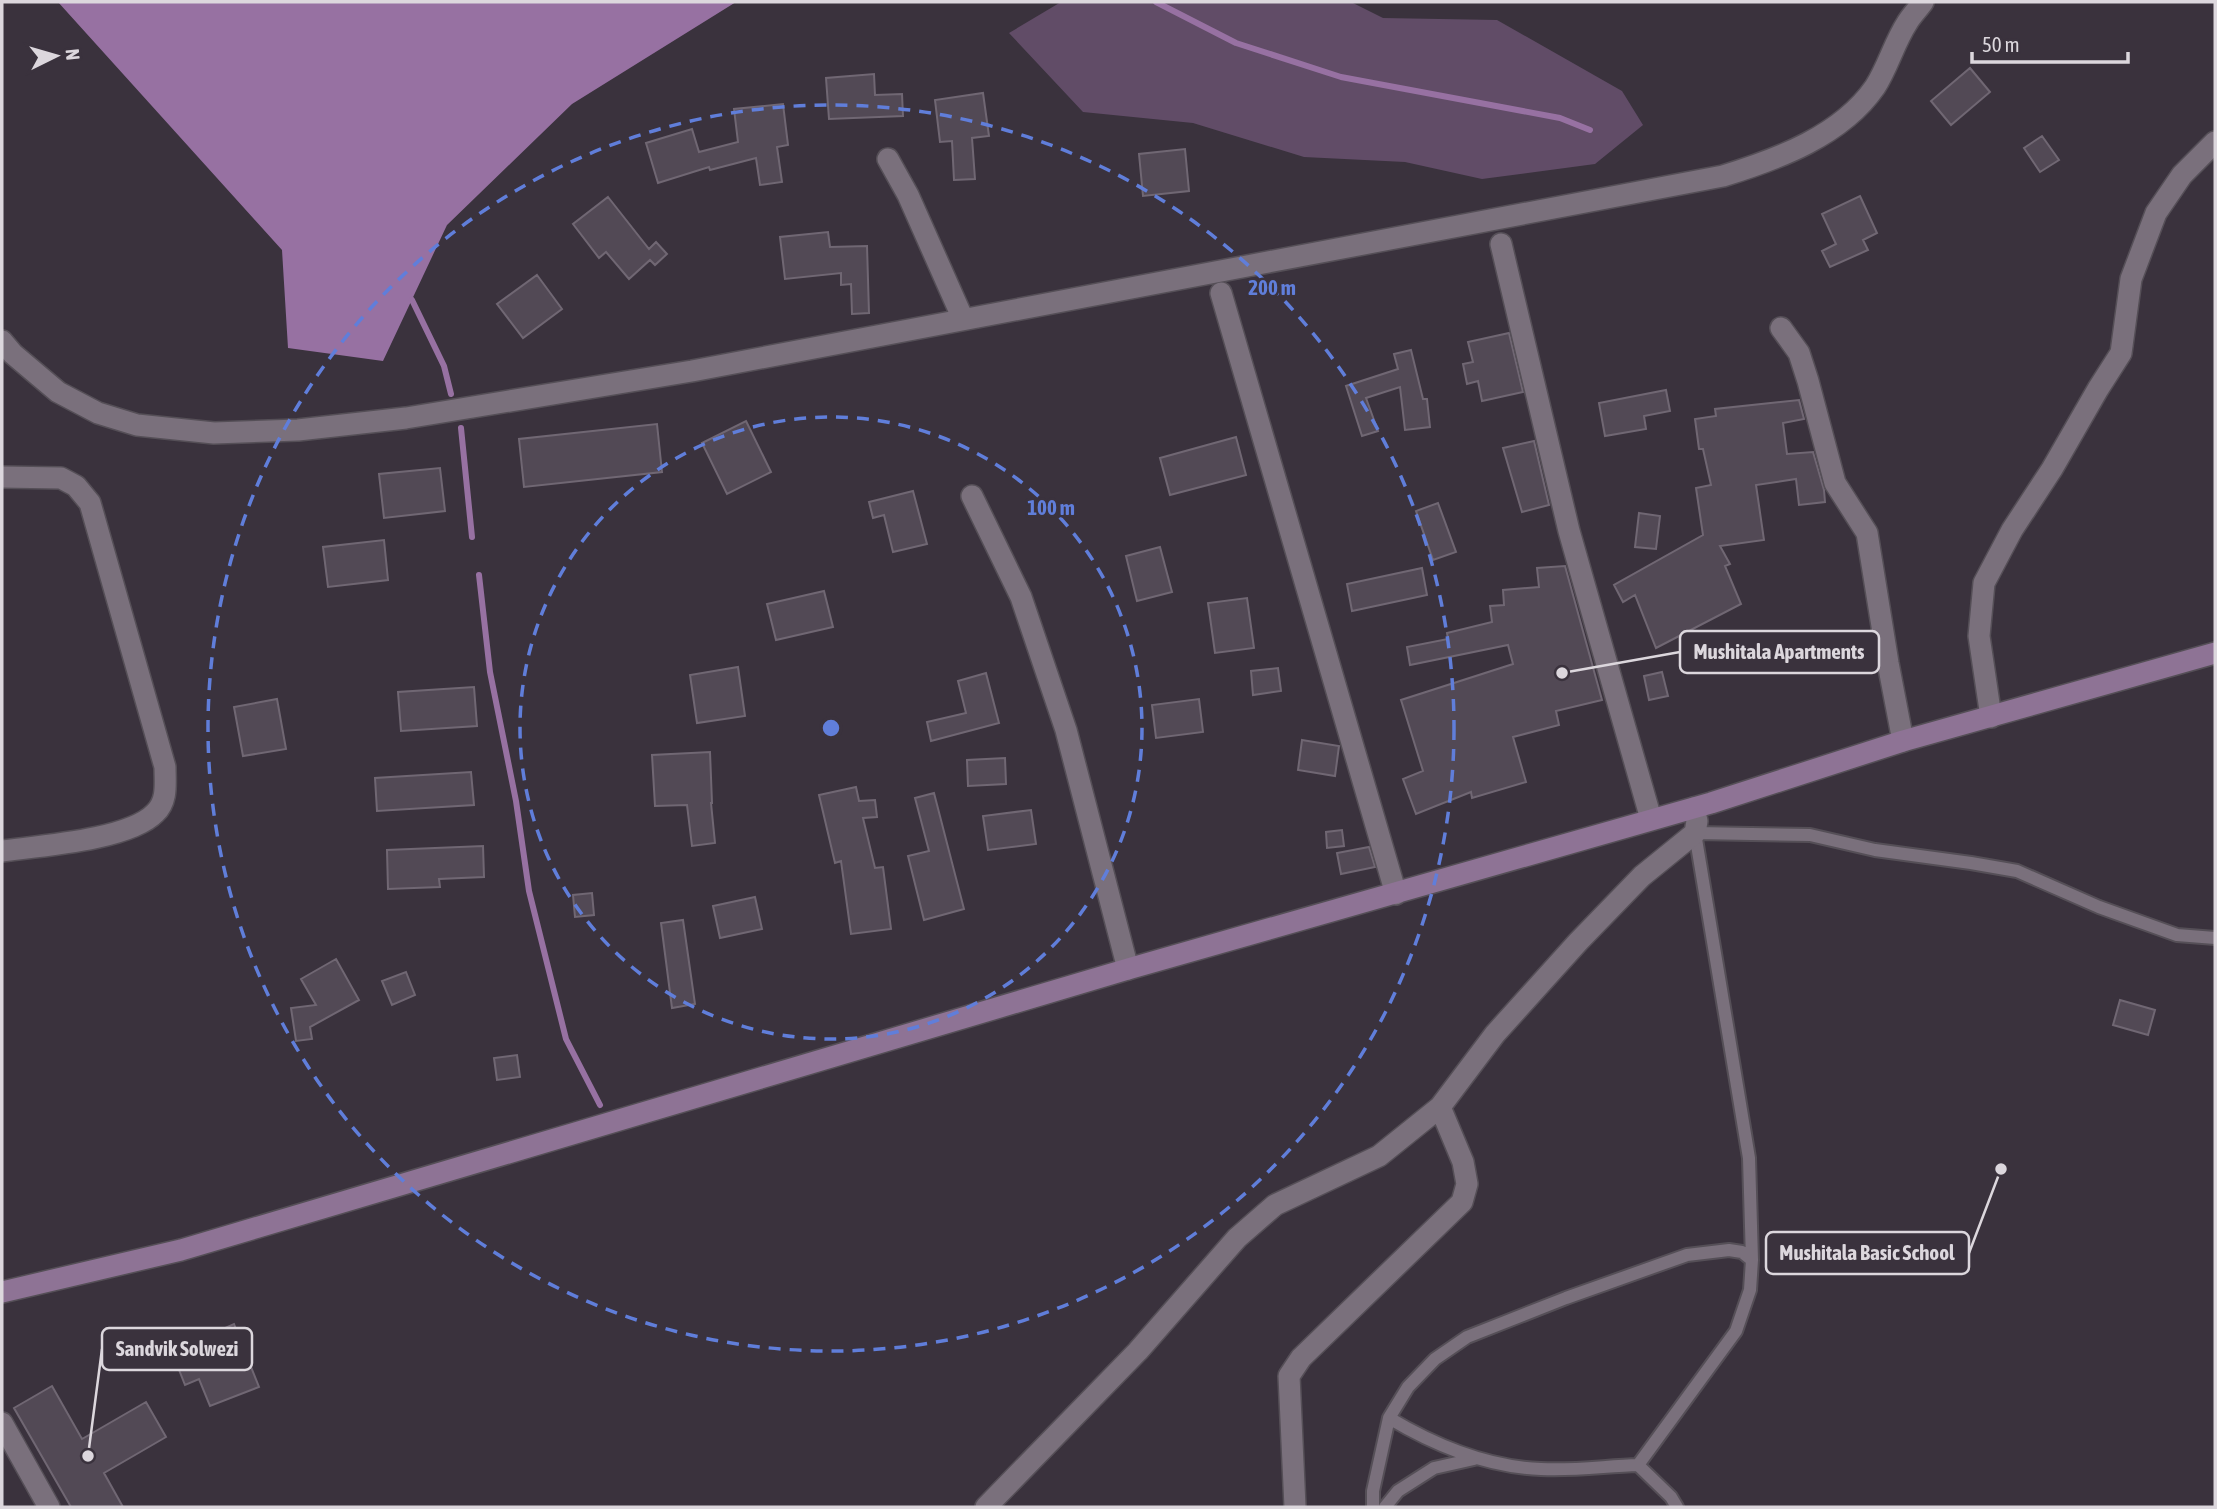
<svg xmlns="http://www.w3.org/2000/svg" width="2217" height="1509" font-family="'Asap Condensed',sans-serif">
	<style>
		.green { fill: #614c67 }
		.water { fill: #9771a2 }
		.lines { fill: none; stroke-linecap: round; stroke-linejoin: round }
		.stream { stroke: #9771a2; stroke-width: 6 }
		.building { fill: #524955; stroke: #706773; stroke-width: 2 }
		.lane-casing { stroke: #554f57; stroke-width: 16 }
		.street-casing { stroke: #554f57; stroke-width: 24 }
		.secondary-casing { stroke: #554f57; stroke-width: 24 }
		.lane { stroke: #7a707c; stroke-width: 12 }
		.street { stroke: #7a707c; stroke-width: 21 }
		.secondary { stroke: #8e7395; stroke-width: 21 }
		.ring { fill: none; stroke: #607eda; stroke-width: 3.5; stroke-dasharray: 12 9 }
		.centre { fill: #607eda; stroke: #3a323d; stroke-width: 3.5 }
		.ring-label { font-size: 21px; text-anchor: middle; font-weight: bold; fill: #607eda; stroke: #3a323d; stroke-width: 5; stroke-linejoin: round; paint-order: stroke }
		.leader { fill: none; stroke: #dcd7dd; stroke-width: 2.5 }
		.callout-dot { fill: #dcd7dd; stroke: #3a323d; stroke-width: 2.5 }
		.callout { fill: #3a323d; stroke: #dcd7dd; stroke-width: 2.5 }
		.callout-label { font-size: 21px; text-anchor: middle; font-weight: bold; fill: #dcd7dd }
	</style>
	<rect width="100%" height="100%" fill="#3a323d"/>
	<path class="green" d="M1061,2h290l32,16 114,2 125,71 21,34 -48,39 -113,15 -77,-17 -101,-5 -111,-34 -110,-11 -74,-79z"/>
	<path class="water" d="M58,2h678l-164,102 -125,121 -64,136 -95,-13 -6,-98z"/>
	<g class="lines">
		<path class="stream" d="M1156,2l80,41 105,34 219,41 30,12
			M412,300l32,66 7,28
			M461,428l11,109
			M479,575l11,97 26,129 13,90 37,148 34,66"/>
	</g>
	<path class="building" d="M1970,68l20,24 -39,33 -20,-24z
		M874,74l1,21 27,-1 1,22 -74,3 -3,-41z
		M983,93l6,43 -17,2 3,41 -21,1 -2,-39 -12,1 -5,-42z
		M783,104l5,41 -11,2 5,35 -22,3 -4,-27 -46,12 -1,-3 -51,16 -12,-40 46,-14 7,23 39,-10 -4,-33z
		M2042,136l17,24 -19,12 -16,-24z
		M1185,149l4,42 -46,5 -4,-42z
		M1860,196l17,37 -14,7 5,10 -38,17 -8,-16 14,-7 -14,-30z
		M608,197l41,52 7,-7 11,12 -12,11 -5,-5 -21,19 -23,-27 -7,6 -26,-34z
		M828,232l2,15 37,-1 2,67 -17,1 -1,-30 -10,1v-12l-56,6 -5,-42z
		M537,275l25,34 -39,29 -26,-34z
		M1509,333l14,59 -41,9 -4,-20 -11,3 -4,-20 10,-2 -5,-20z
		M1411,350l12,49h4l3,28 -25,3 -5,-43 -34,11 12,33 -16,5 -16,-50 52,-17 -4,-15z
		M1666,390l4,21 -26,5 2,13 -41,7 -6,-33z
		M1799,400l5,19 -21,4 4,31 26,-2 11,38 1,12 -26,3 -3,-26 -40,6 8,55 -44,6 10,18 -5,2 16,38 -85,44 -21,-53 -12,7 -9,-17 89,-50 -7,-47 15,-3 -8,-36h-4l-4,-30 21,-3 -1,-7z
		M746,421l25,51 -44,22 -25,-51z
		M657,424l5,48 -138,15 -5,-48z
		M1236,437l10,38 -76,20 -10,-37z
		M1534,441l15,64 -27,7 -19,-64z
		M440,468l5,43 -61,7 -5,-44z
		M913,491l14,53 -34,8 -9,-37 -11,3 -4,-16z
		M1438,503l18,49 -23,8 -17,-49z
		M1639,513l21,3 -4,33 -21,-2z
		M384,540l4,40 -60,7 -5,-40z
		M1160,547l12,45 -35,9 -11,-45z
		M1565,566l37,134 -46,11 3,14 -46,12 13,45 -54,16 -1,-6 -55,22 -13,-35 20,-8 -22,-71 112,-36 -5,-19 -98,20 -3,-18 41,-8 -1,-6 45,-11 -2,-16 14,-1 -1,-15 36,-3 -2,-19z
		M1422,568l5,27 -75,16 -5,-27z
		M824,591l9,36 -57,13 -9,-36z
		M1247,598l7,50 -39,5 -7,-50z
		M738,667l7,49 -48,7 -7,-48z
		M1278,668l3,23 -28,4 -2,-24z
		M1662,672l6,24 -19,4 -5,-24z
		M986,673l13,50 -68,18 -4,-19 39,-9 -8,-32z
		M474,687l3,39 -76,5 -3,-39z
		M277,699l9,50 -43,7 -9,-49z
		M1199,699l4,33 -47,6 -4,-33z
		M1302,740l37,6 -4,30 -37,-6z
		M710,752l2,51h-1l4,40 -23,3 -5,-41 -32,1 -3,-51z
		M1005,758l1,26 -38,2 -1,-26z
		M471,772l3,33 -97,6 -2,-33z
		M856,787l3,14 16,-1 2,17 -14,1 12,50 8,-1 8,62 -40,5 -10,-73 -6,2 -16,-68z
		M934,793l30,116 -40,11 -16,-64 21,-5 -14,-53z
		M1031,810l5,34 -48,6 -5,-34z
		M1342,830l2,16 -17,2 -1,-16z
		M483,846l1,31 -45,2 1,8 -52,2 -1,-39z
		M1369,847l6,20 -34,7 -4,-21z
		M592,893l2,22 -19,2 -2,-22z
		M755,897l7,32 -42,9 -7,-32z
		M683,920l12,84 -23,4 -11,-85z
		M336,959l23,41 -49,27 2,12 -16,2 -5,-33 25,-3 -15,-26z
		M406,972l9,23 -23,10 -10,-24z
		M2120,1000l35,10 -7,25 -35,-10z
		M517,1055l3,22 -23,3 -3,-22z
		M234,1324l25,63 -49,19 -11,-27 -14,6 -11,-28 21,-9 -2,-6z
		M52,1386l30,53 64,-37 20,35 -62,36 19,34h-52l-57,-99z"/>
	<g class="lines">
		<g class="lane-casing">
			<path id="lane" d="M1752,1260l-10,-8 -13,-2 -42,5 -121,43 -99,39 -32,22 -27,28 -19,31c47,28 97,49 152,51 32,2 65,-3 97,-4l98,-134 14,-41 2,-30 -3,-102 -54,-325 115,2 65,15 96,13 46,8 82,36 78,28 38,3
				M1638,1465l33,32 6,10
				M1373,1507v-16l16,-73
				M1385,1507l13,-16 36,-23 40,-9"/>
		</g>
		<g class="street-casing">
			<path id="street" d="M888,159l20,36 55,124
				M1501,244l68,287 82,288
				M1221,293l175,601
				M1781,328l18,25 9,28 27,102 32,50 21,130 15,78
				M2,341l11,13 45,38 40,21 39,12 77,8 84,-3 108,-12 286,-47 1031,-195c55,-17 118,-40 152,-89 13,-20 19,-44 32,-64 4,-7 11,-14 16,-21
				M2,477l59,1 15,8 14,17 75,264c0,16 3,34 -10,46 -26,27 -116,33 -153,38
				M972,496l49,101 45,133 62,239
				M1991,717l-12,-81 5,-53 28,-53 40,-61 46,-80 23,-36 10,-74 25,-66 26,-38 33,-33
				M2,1423l47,84
				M986,1507l152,-156 99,-113 38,-33 104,-49 61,-49 55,-73 83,-92 64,-66 53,-43 2,-12 -3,-13
				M1295,1507l-6,-131 12,-18 161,-156 5,-18 -4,-22 -23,-55"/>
		</g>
		<g class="secondary-casing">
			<path id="secondary" d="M2,1292l179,-42 947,-281 583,-166 192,-62 312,-88"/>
		</g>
		<use href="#lane" class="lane"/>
		<use href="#street" class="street"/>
		<use href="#secondary" class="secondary"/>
	</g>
	<g class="ring">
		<circle cx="831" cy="728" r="311"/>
		<circle cx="831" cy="728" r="623"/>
	</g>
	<circle cx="831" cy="728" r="10" class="centre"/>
	<g class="ring-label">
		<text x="1272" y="295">200 m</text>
		<text x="1051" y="515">100 m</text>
	</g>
	<path class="leader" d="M1562 673L1680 652M2001 1169L1969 1253M88 1456L102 1349"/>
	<g class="callout-dot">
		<circle cx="1562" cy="673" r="7"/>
		<circle cx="2001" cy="1169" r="7"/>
		<circle cx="88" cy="1456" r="7"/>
	</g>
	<g class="callout">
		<rect x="1680" y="631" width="199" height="42" rx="7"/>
		<rect x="1766" y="1232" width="203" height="42" rx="7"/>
		<rect x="102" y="1328" width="150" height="42" rx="7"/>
	</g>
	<g class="callout-label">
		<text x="1779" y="659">Mushitala Apartments</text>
		<text x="1867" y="1260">Mushitala Basic School</text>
		<text x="177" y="1356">Sandvik Solwezi</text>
	</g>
	<rect width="2217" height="1509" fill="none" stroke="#dcd7dd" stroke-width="7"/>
	<g transform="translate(56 56) rotate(85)" stroke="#3a323d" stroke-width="5" paint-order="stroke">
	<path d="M0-5L12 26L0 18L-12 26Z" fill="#dcd7dd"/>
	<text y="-10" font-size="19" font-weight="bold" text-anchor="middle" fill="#dcd7dd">N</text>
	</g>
	<path d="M1972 52v10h156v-10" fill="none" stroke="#dcd7dd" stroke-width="3.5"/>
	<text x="1982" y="52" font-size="21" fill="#dcd7dd" stroke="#3a323d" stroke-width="5" paint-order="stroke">50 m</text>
</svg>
